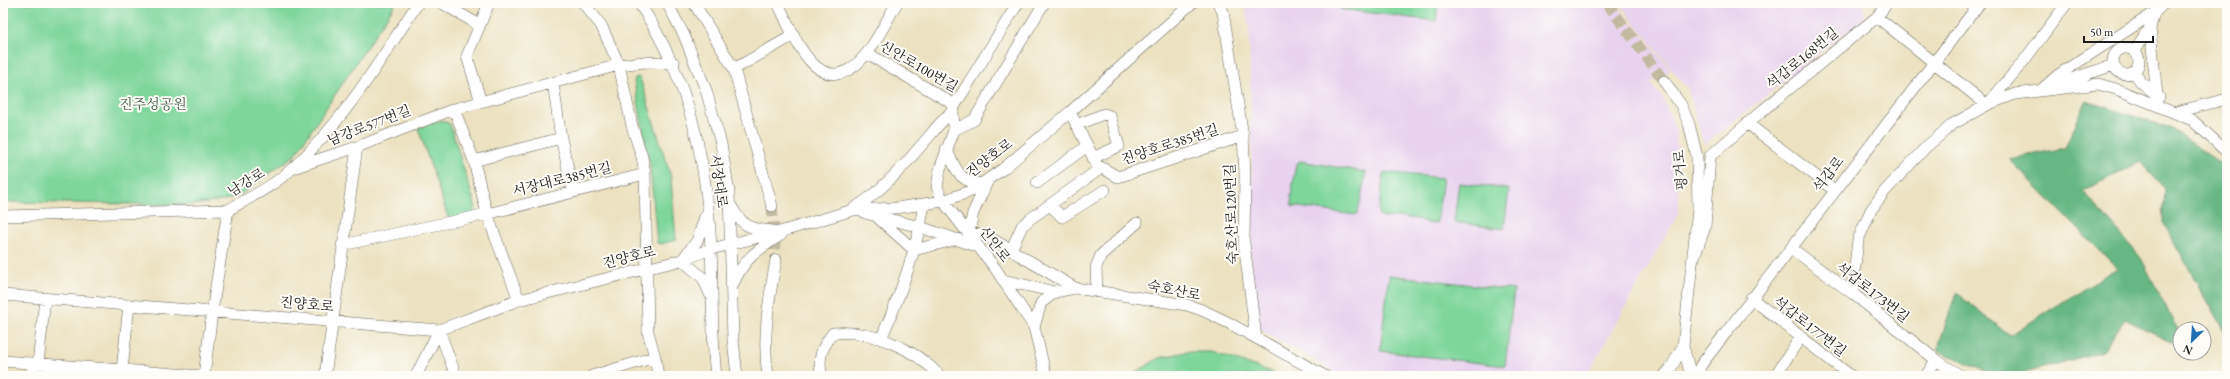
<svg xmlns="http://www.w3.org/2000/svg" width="2230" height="379" font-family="'EB Garamond','Noto Serif KR',serif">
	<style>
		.built { fill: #e8d2ee }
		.green { fill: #7ed69b; stroke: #4d795c }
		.forest { fill: #66b783; stroke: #416a50 }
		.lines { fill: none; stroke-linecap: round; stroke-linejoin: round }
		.minor-tunnel { stroke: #c2baa0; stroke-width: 11; stroke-dasharray: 11 5.5; stroke-linecap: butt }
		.minor-casing { stroke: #656156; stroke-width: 12 }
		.minor { stroke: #fff; stroke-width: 11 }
		.labels { text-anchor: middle; stroke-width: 4; stroke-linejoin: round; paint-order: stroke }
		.street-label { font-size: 14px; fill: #1c1c1c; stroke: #fdfcf7 }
		.park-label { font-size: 14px; fill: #3e5d48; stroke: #fdfcf7 }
	</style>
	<rect width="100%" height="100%" fill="#fdfcf7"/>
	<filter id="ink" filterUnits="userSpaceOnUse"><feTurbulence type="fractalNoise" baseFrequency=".025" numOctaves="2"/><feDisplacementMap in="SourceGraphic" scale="8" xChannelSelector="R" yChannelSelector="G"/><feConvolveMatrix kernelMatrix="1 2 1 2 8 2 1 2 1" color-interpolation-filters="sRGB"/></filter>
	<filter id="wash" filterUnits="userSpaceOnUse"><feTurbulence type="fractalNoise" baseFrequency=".012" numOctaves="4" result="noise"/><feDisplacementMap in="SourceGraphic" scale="16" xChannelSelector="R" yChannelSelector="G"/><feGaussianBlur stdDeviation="0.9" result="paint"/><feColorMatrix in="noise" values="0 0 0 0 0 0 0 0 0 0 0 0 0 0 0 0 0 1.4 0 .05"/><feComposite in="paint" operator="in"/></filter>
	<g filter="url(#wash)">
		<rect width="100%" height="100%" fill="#ece2c1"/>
		<path class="built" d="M1244,3h371l56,67 -21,13 13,15 13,33 3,81 -89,158 -18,5 -26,1h-204l-85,-48 -7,-79 2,-70 -3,-153z
			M1619,3h243l3,14 -161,128 -16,-56z"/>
		<path class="green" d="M3,3h393l-101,152 -55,40 -18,6 -30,4 -189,-3z
			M1341,3h97l-2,18 -96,-12z
			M636,77l4,1 31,99 5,63 -15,4 -4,-1 -7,-77 -16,-85z
			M442,120l8,4 26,84 -4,7 -23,5 -31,-92z
			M1300,161l66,11 -8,41 -3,2 -63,-9 -1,-10 5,-32z
			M1384,172l59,6 -6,44 -6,2 -14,-5 -18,-2 -16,1 -5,-4z
			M1459,183l50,6 -5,40 -50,-7z
			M1389,275l125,15 -9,76 -125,-15z
			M1186,352h26l71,24h-153l29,-18z"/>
		<path class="forest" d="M2086,101l84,27 54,38 3,7v164l-64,-115 2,-33 -25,-27 -57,29 58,67 39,76v13l-55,-28 -22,32 -89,25h-18l-59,-26 19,-57 54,42 107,-67 -108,-109 56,-11z"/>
	</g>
	<g filter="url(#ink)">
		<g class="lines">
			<path class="minor-tunnel" d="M1607,3l57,78
				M772,206l4,54"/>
			<g class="minor-casing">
				<path id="minor" d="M442,3l37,22
					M583,3l18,22 18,40 13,61 10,31 3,17 3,158 7,25 3,19
					M639,3c50,75 68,157 72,246 2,43 0,85 5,127
					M667,3l17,32 11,28 11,27 15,54 8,48 4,148 4,36
					M694,3l40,66 38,137
					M778,3c17,37 44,106 89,50 12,-15 20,-34 30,-50
					M1018,3l-63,102 -2,6 1,19 -14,39 -3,18 6,14 52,67 39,59 12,49
					M1218,3l5,9 20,124 2,38 -1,69 12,95
					M1887,3l-10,14 110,88 36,-43 44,-59
					M2154,13l-4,15 7,67
					M2113 61a13 13 0 1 1 26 0a13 13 0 1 1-26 0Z
					M2134,51l16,-23
					M867,53l88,52
					M734,69l60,-34
					M2134,72l7,10 18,15
					M1664,81l17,24 8,19 8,33 1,52 -15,137 7,26
					M2062,82l52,-17
					M553,83l8,55 12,53
					M2041,90l17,-15 96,-62 10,-10
					M481,102l-14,-46 22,-53
					M454,109l20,52 13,53 32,86
					M1070,112l27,53 21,12 125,-41
					M2176,112l51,-13
					M1747,123l87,67
					M1076,125l28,-11 6,2 9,30 -26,12
					M954,130l20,-10 70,-117
					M946,149c11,20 11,33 37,35
					M474,161l87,-23
					M296,167l61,-20 97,-38 165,-44 25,-3 30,1
					M988,180l-15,33 -4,20 18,3 88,52
					M1037,183l50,-37
					M1050,205l12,12 43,-27
					M731,206c11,20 18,23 42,25
					M853,209c26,-16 47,-38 66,-61 12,-13 20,-26 34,-37
					M865,213l55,14 59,20
					M3,216l225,-6c23,-13 47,-25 66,-43 50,-46 87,-108 124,-164
					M705,217l-8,24 -15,19 21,18 7,16
					M877,217l37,33 44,-11
					M342,245l145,-31 158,-40
					M1791,248l61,45 84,67 25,16
					M1011,250l11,-24 8,-7 71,-51
					M1692,263l13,-36 5,-71 53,-46 114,-93
					M1003,280l52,12 20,-4 112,17 15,5 25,12 98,54
					M734,282c11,-25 25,-33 47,-47
					M1097,292l-1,-25 5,-12 36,-32
					M1852,293l6,-53 13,-30 13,-18 42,-45 27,-23 34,-19 28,-11 83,-10 18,5 76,31 35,32
					M3,295l436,35 80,-30 163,-40 29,-11 72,-18 70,-21 43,-2 28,-4 19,-3 28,-10 32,-22 67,-57 122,-109
					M1751,298l100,78
					M1034,327l7,-24 14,-11
					M439,330l17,46
					M881,339c19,-43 36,-88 43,-135
					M3,361l199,15
					M31,363l2,13
					M38,364l7,-66
					M122,370l7,-65
					M204,376l8,-64 16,-102
					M325,376l32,-229
					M416,376l23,-46
					M592,376l63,-19
					M768,376c-6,-38 1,-78 8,-116
					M822,376c-5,-18 0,-29 11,-43 38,-4 81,15 107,43
					M1664,376l7,-8 12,-22
					M1696,376l5,-11 279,-362
					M1775,376l25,-38
					M1926,376l10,-16"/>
			</g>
			<use href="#minor" class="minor"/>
		</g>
	</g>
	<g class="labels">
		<g class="street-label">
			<text transform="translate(1802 58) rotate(-39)" y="5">석갑로168번길</text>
			<text transform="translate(919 66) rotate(30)" y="5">신안로100번길</text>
			<text transform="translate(369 125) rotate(-21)" y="5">남강로577번길</text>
			<text transform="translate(1170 144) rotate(-18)" y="5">진양호로385번길</text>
			<text transform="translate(989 158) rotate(-37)" y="5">진양호로</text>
			<text transform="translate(1680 170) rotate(-95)" y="5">평거로</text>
			<text transform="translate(1828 174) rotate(-52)" y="5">석갑로</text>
			<text transform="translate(562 179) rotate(-14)" y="5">서장대로385번길</text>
			<text transform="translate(719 181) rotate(82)" y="5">서장대로</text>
			<text transform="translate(246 182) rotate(-32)" y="5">남강로</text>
			<text transform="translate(1231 214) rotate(-92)" y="5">숙호산로120번길</text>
			<text transform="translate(995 244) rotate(53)" y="5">신안로</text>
			<text transform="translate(629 257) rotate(-14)" y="5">진양호로</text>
			<text transform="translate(1174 290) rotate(11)" y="5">숙호산로</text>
			<text transform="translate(1873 292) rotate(38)" y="5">석갑로173번길</text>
			<text transform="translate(307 304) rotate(5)" y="5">진양호로</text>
			<text transform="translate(1810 326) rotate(38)" y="5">석갑로177번길</text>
		</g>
		<g class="park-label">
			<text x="153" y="109">진주성공원</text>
		</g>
	</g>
	<rect width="2230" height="379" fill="none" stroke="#fdfcf7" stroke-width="16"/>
	<g transform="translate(2192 341) rotate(205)"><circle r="19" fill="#fdfcf7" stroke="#a3a29f"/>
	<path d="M0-3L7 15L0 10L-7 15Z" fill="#1f6fb2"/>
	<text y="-6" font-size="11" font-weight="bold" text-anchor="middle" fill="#1c1c1c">N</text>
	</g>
	<path d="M2084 36v6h69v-6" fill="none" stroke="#1c1c1c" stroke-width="2"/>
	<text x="2090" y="36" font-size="12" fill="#1c1c1c" stroke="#fdfcf7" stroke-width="3" paint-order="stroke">50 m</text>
</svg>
